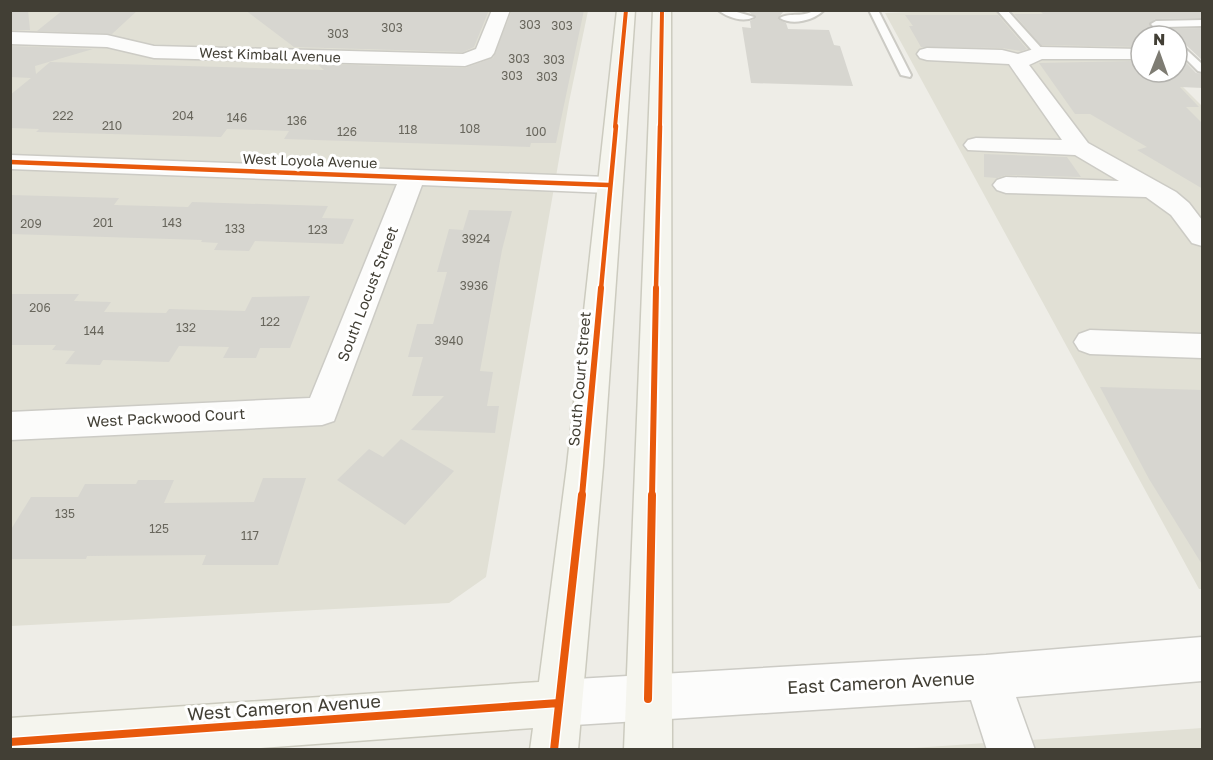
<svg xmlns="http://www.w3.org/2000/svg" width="1213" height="760" font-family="'Golos Text',sans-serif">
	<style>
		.residential { fill: #e1e0d5 }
		.building { fill: #d7d6d0 }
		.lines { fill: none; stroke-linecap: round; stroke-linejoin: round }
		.lane-casing { stroke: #cccbc5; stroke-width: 4 }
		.street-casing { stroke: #cccbc5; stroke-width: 3 }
		.secondary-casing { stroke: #cccbbf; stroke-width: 3 }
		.lane { fill: #fcfcfb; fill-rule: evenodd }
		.street { fill: #fcfcfb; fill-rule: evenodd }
		.secondary { fill: #f5f5ee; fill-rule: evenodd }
		.cycleway-far3-casing { stroke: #fff; stroke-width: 6 }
		.cycleway-far2-casing { stroke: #fff; stroke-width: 8 }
		.cycleway-far1-casing { stroke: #fff; stroke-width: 10 }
		.cycleway-casing { stroke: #fff; stroke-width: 11 }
		.cycleway-far3 { stroke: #e8590c; stroke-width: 4 }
		.cycleway-far2 { stroke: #e8590c; stroke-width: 4.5 }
		.cycleway-far1 { stroke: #e8590c; stroke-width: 6 }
		.cycleway { stroke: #e8590c; stroke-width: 8 }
		.labels { text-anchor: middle; stroke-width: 6; stroke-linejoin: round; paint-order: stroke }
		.number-label { font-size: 12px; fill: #68665c }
		.far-street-label { font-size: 14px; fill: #423f35; stroke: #fff }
		.street-label { font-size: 15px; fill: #423f35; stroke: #fff }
		.near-street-label { font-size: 18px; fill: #423f35; stroke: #fff }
	</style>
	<rect width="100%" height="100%" fill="#eeede7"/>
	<path class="residential" d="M964,10l141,1 36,35v26h27l34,34v483h-3l-314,-576z
		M11,11h577l-19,91 -83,475 -37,26 -438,23z
		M1202,728v21h-303z"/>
	<path class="building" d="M10,10h18l2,20h-20z
		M63,10h75l-26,24 -75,-3z
		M245,10h244l-15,37 -11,5 -169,-5z
		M512,10h72l-28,133h-25l-1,4 -246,-8 5,-8 -62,-2 -6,8 -185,-5 3,-3 -29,-1v-33l21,-17 -21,-1v-31l83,3 -58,17 1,8 14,-12 274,8 -7,-6 148,4 28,-10z
		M1039,10h164v8l-48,1 -6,5 11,12h-19v11l-100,-2 -27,-31h29z
		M748,11l35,1 -5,7 8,4 2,6 41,1 5,15 6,1 13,40 -102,-3 -9,-56 9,1 -1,-7 6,-3z
		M905,15h93l29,34 -6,2 -19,-3 -81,-1 -12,-21h4z
		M1203,28v33l-34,-32z
		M1177,53l19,20 7,1v14l-23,-1 19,20h-13l17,17v65l-66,-39 10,-3 -57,-33h-15l-36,-51 94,-2 8,-2v13h36z
		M984,154l83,3 14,20 -75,-2 -9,3 -13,-1z
		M10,195l109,3 -5,7 74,2 4,-5 136,4 -6,12 32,1 -11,25 -88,-3 -6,10 -35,-1 4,-7 -17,-1 1,-2 -192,-6z
		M469,210l43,1 -10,39 -22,121 13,1 -6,34h12l-4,27 -84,-3 33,-34h-32l11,-39h-15l9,-33h16l14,-52h-10l12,-43 14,1z
		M10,294h69l-5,7 37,1 -7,10 62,1 3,-4 76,2 7,-14 58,-1 -20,52h-30l-4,10h-33l6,-11 -50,-1 -10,16 -66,-2 -3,5 -35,-1 10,-13 -23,-1 4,-5h-46z
		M1100,387l103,3v176l-54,-87z
		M401,439l53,32 -49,54 -68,-45 32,-31 14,8z
		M263,478h43l-28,87h-76l4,-10 -119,1 -1,3h-76v-28l21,-34h47l7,-13h51l2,-4h36l-10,23 90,-1z"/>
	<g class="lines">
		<g class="lane-casing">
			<path id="lane" d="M718,10h12l24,7c-11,6 -27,0 -36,-7z
				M814,10h10c-10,10 -31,16 -44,8 10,-6 24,0 34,-8z
				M869,10h9l33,65 -1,2 -9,-2z
				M997,10h10l37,41v4h-8z
				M1202,20v6l-38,1 9,9h-10l-12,-12 5,-3z
				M1177,41l25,23v8l-4,-1 -21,-21z"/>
		</g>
		<g class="street-casing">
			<path id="street" d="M492,10h18l-16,43 -3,4 -26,9 -311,-8 -47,-11 -97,-3v-12l97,3 47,11 309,8 13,-5z
				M1040,47l100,2v8l-7,2h-91l-13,6 59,78 88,49 13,11 13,17v26l-10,-3 -21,-28 -25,-18 -140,-4 -9,-3 -4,-5 4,-5 9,-3 113,4 -44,-26 -107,-5 -4,-5 4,-5 8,-2 86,2 -53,-76 -82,-4 -7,-2 -3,-4 3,-4 7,-2 75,2 16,4z
				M10,155l598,22 9,3 4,5 -4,5 -9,3 -186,-8 -88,236 -12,4 -312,15v-28l300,-14 87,-214 -387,-15z
				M1090,330l112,4v24l-112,-4 -11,-4 -5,-8 5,-8z
				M1202,637v44l-186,16 19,53h-48l-16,-50 -412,26 -16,-7 -7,-16 7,-16 16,-7 427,-25z"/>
		</g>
		<g class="secondary-casing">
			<path id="secondary" d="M617,10h18l-32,456 -25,284h-48l3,-22 -300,22h-223v-32l529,-36 28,-216z
				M653,10h18l1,740h-48z"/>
		</g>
		<use href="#lane" class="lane"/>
		<use href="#street" class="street"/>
		<use href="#secondary" class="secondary"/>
		<g class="cycleway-far3-casing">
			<path id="cycleway-far3" d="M615,127l11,-117
				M660,127l2,-117"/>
		</g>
		<g class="cycleway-far2-casing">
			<path id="cycleway-far2" d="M10,162l598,23
				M601,289l15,-163
				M656,289l4,-163"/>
		</g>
		<g class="cycleway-far1-casing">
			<path id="cycleway-far1" d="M582,496l19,-208
				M652,496l4,-208"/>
		</g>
		<g class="cycleway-casing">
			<path id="cycleway" d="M648,699l4,-204
				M10,742l549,-39
				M554,750l28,-255"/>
		</g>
		<use href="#cycleway-far3" class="cycleway-far3"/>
		<use href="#cycleway-far2" class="cycleway-far2"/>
		<use href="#cycleway-far1" class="cycleway-far1"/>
		<use href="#cycleway" class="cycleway"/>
	</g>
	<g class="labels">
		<g class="number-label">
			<text x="530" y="29">303</text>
			<text x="562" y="30">303</text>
			<text x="392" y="32">303</text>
			<text x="338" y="38">303</text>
			<text x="519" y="63">303</text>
			<text x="554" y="64">303</text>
			<text x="512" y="80">303</text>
			<text x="547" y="81">303</text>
			<text x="63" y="120">222</text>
			<text x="183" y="120">204</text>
			<text x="237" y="122">146</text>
			<text x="297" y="125">136</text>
			<text x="112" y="130">210</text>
			<text x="470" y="133">108</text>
			<text x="408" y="134">118</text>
			<text x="347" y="136">126</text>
			<text x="536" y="136">100</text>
			<text x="103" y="227">201</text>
			<text x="172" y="227">143</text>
			<text x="31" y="228">209</text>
			<text x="235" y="233">133</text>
			<text x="318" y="234">123</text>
			<text x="476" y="243">3924</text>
			<text x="474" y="290">3936</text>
			<text x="40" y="312">206</text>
			<text x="270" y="326">122</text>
			<text x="186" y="332">132</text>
			<text x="94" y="335">144</text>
			<text x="449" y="345">3940</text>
			<text x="65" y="518">135</text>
			<text x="159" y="533">125</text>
			<text x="250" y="540">117</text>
		</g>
		<g class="far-street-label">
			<text transform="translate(270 55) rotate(2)" y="5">West Kimball Avenue</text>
			<text transform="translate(310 161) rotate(2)" y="5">West Loyola Avenue</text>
		</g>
		<g class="street-label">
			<text transform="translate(368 294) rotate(-69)" y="5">South Locust Street</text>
			<text transform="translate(580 379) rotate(-85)" y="5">South Court Street</text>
			<text transform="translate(166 418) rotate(-3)" y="5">West Packwood Court</text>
		</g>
		<g class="near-street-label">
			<text transform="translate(881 683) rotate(-3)" y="6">East Cameron Avenue</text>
			<text transform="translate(284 708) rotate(-4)" y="6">West Cameron Avenue</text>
		</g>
	</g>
	<rect width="1213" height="760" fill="none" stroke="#423f35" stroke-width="24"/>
	<g transform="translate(1159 54) rotate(1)"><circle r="28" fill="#ffffff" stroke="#b3b2ae" stroke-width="1.5"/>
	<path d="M0-4.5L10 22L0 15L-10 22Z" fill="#7e7c73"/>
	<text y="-9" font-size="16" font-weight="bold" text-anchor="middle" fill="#423f35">N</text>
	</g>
</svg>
